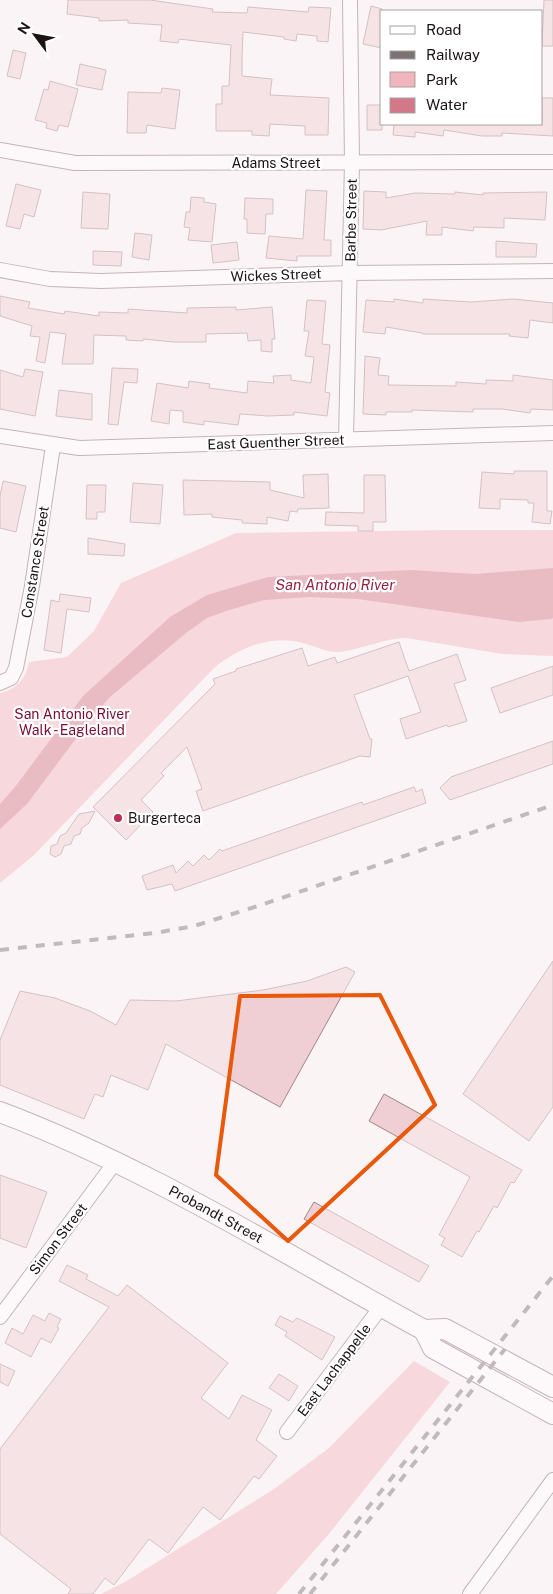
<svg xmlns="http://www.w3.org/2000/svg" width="553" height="1594" font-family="'Public Sans',sans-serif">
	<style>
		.green { fill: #f1b5be }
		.water { fill: #d27888 }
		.building { fill: #efcfd3; stroke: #a18489 }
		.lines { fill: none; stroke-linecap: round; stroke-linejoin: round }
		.street-casing { stroke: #82666a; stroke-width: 16 }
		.secondary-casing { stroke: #82666a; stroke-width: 22 }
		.street { stroke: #fff; stroke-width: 14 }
		.secondary { stroke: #fff; stroke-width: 20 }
		.rail { stroke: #7b7273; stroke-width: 4; stroke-dasharray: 9 9; stroke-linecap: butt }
		.marked { fill: none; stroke: #e8590c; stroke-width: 4; stroke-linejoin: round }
		.poi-dot { fill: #bc2d57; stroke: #fff; stroke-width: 2 }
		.labels { text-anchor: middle; stroke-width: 4.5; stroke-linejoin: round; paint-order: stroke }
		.street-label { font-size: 14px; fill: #1d1314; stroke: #fff }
		.park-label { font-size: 14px; fill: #7c0b33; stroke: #fff }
		.poi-label { font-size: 14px; fill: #1d1314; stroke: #fff; text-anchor: start }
		.water-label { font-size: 15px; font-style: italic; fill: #8f2241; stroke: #fff }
	</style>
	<rect width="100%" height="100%" fill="#fbf4f5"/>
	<path class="green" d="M448,530h105v126l-51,-2 -95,-16c-23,0 -44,11 -67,14 -13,1 -25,-6 -37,-9 -31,-9 -65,5 -89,25l-181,188 -33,27v-190c16,-3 26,-14 29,-31l38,-5 27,-26 27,-48 115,-50z
		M414,1361l36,21 -122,153 -52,59h-175l24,-12 149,-93 55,-41z"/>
	<path class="water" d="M553,568v50l-2,1 -32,3 -161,-23 -48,-2 -46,3 -38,11 -19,7 -21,15 -76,64 -21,24 -62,83 -27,25v-25l15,-17 68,-91 87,-79 37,-22 61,-18 143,-7 64,4z"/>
	<path class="building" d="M68,0h82l63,9 -1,3 35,1 1,-6 60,5 1,-5 22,1 -3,34 -11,-1v-5l-20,-2 -1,7 -12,-2v-2l-41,-5 -1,27v17l30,3 -2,16 59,3 -1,37h-23v-9l-35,-2 -1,12 -17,-1v-4h-36v-27h6v-18h7l2,-41 -52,-6 -1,4 -18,-2 2,-16 -34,-2v-3l-29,1v-3l-32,-4z
		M544,0h9v46h-11z
		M371,6l11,3v39l-19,-4z
		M13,50l13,3 -6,26 -13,-3z
		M80,64l26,6 -4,20 -26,-5z
		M50,81l28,8 -10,38 -9,-2 -2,6 -11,-3 1,-5 -12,-3 9,-31 4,1z
		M162,88l18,2 -5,39 -28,-4 -1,8h-19l1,-41 33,1z
		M542,98h11v38l-51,-3v3h-20l-38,-6 -1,6 -28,-4v5l-22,-2 1,-11h148z
		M367,105h15v25h-15z
		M16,184l25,6 -7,27 -10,-3 -4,15 -14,-3z
		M306,190l21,1 -3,49h7v16h-34v5l-31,-3 3,-22 34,3z
		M364,191l22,1v6l29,-5 40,1v-2l28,3v-2l64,-1 -2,28 -41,-2v10l-30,-1 -1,4 -31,-4v8h-16l1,-14 -46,9 -18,-1z
		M83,192l27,2 -2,35 -27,-1z
		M191,197l13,1v4l12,2 -4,38 -24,-2 2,-12 -6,-1 2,-15h4z
		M245,198l28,1v15h-7l-1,20 -18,-1v-14h-3z
		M135,233l17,2 -3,25 -17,-3z
		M496,241l41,3 -1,13h-40z
		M237,242l2,18 -26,3 -2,-18z
		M93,251l29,1 -1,14 -28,-1z
		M0,296l30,6 -2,6 36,6 1,-3 34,5v-4l29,1v-4l59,4v-5l49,-1v3l36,-3 3,32h-3v13l-11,-1v-11l-13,1 -1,-8 -41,1v8h-33l-30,-3v2l-17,-1v-4l-32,-1 -1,29h-31l4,-30 -16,-2 -5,31 -9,-2 4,-24 -10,-1 2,-10 -32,-10z
		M394,299l29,4v-4l48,3 42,-3 40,4v20l-23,-3 -2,18 -19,-2 1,-2h-88v-1l-36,-6 -1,7 -22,-2 3,-32 28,2z
		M307,300l19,1 -4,43 8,1 -5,47 5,1 -3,23 -33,-4v3l-26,1 -28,-2 -2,11 -34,-4v4l-21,-3v-11l-13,-1 -1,14 -18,-3 6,-38 31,5 1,-7 21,3 -1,4 38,5 1,-12 26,2 -1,-7 18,-1v5l20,3 3,-26 -9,-1 4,-25h-5z
		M365,356l15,2 -2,17 11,1 -1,9 68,1v-4l30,2v-4l27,1v-6l40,5v30l-22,-1 -1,4 -28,-4h-29v3l-61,-2v2h-26v3l-23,-1z
		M112,368l26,1 -1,14 -13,-1 -6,43 -10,-1z
		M25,369l18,3 -8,44 -35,-7v-39l23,7z
		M59,390l33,4v26l-36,-4z
		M514,471h33v40h5l-2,13 -18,-2 2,-19h-6v-3l-28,-1v10l-21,-1 3,-36 32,2z
		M328,474l1,34 -31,1 -1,3 -7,-1 -2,10 -21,-4v7l-25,-1v-3l-30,-3v-3l-28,1 -1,-35 87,2v8l34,8 -1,-23z
		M364,475h21l1,47h-13v9h-15v-5l-33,-1 1,-13 38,1z
		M3,481l23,5 -10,46 -16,-4v-32z
		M133,483l30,2 -3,39 -30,-2z
		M87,485h19l-1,27h-8v7h-11z
		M88,538l37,6 -1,12 -36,-2z
		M60,594l31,4 -2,14 -22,-3 -6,44 -17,-3 7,-50 8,2z
		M399,642l10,29 48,-17 9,26 -12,4 13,37 -19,6 -1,-2 -41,14 -6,-20 21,-7 -13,-36 -54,19 16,44h2l-2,18 -10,-1 -157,55 -7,-20 6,-2 -15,-42 -26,26 3,3 -23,24 12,12 -27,28 -33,-33 122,-123 -2,-5 23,-8v-2l66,-21 6,18 27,-9 2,6z
		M553,666v29l-53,18 -9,-25z
		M553,741v23l-103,36 -10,-12 11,-11z
		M414,787l2,5 6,-3 4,14 -251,88 -3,-7 -25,6 -5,-14 31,-11 3,8 12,-12 5,5 11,-11 5,5 11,-11 2,2 140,-49 1,3z
		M95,811l-6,12 -7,5 -2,6 -6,2 -3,8 -7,2 -3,8 -6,3 -5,-3 1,-8 6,-2 3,-8 6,-3 13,-19z
		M553,961v146l-24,34 -66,-47z
		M346,967l9,5 -75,135 -114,-63 -18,46 -37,-15 -8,22 -8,-3 -11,25 -84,-34v-45l20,-49 35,7 35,13 26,14 14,-25 46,1 87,-11 44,-9z
		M384,1094l138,76 -8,13 -3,-1 -14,26 -3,-2 -15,26 -2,-1 -15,26 -21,-12 4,-7 -6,-3 31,-58 -101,-56z
		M0,1175l47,17 -21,56 -26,-10z
		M314,1202l115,64 -10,16 -115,-63z
		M67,1265l21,10 -2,4 32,17 9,-11 101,78 -27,35 28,21 13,-24 30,15 -16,30 21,16 -18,23 -5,-3 -34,44 -17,-13 -35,46 -19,-14 -35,46 -9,-7 -12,16h-25l3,-5 -71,-55v-85l109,-142 -50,-26z
		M49,1313l12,6 -4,8 2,1 -8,15 -10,-5 -10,19 -26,-14 7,-15 11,6 10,-19 12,6z
		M280,1316l13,6 4,-4 38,19 -13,23 -37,-24 2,-4 -12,-7z
		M0,1364l15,7 -7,15 -8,-4z
		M279,1374l19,12 -9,15 -20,-13z"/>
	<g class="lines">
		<g class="street-casing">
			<path id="street" d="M0,150l75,13 478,-1
				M0,270l50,9 51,2 249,-8 203,-2
				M0,436l79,12 474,-15
				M346,439l6,-277 -2,-162
				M0,683l11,-5 5,-10 16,-82 21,-140
				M0,1317l116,-156
				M287,1432l94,-125
				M470,1594l83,-114"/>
		</g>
		<g class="secondary-casing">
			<g id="secondary">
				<path id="s1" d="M0,1112c149,56 284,142 424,218l21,-1 108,58"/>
				<path d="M424,1330l9,18 120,66"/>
			</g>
		</g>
		<use href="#street" class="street"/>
		<use href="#secondary" class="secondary"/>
		<path class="rail" d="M0,950l155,-17 39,-7 64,-20 295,-101
			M299,1594l254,-318
			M310,1594l195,-245"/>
	</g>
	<path d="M0 0H553V1594H0ZM380,995l55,110 -147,136 -72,-66 24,-179z" fill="#fbf4f5" fill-opacity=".55" fill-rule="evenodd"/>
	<path class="marked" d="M380,995l55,110 -147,136 -72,-66 24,-179z"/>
	<circle class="poi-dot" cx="118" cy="818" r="5"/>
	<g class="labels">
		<g class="street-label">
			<text x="276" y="168">Adams Street</text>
			<text transform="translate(351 220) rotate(-89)" y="5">Barbe Street</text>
			<text transform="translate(276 275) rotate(-2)" y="5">Wickes Street</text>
			<text transform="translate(276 442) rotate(-2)" y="5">East Guenther Street</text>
			<text transform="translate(35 562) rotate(-81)" y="5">Constance Street</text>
			<text dy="5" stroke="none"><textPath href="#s1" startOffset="239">Probandt Street</textPath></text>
			<text transform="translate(58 1239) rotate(-53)" y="5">Simon Street</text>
			<text transform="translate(334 1370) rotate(-53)" y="5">East Lachappelle</text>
		</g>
		<g class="park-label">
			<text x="72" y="719">San Antonio River<tspan x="72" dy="16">Walk - Eagleland</tspan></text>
		</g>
		<g class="poi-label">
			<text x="128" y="823">Burgerteca</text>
		</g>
		<g class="water-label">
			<text x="335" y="590">San Antonio River</text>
		</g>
	</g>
	<rect x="380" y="10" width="162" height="115" fill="#ffffff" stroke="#a5a1a1"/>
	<rect x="390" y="26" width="25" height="8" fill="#ffffff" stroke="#a5a1a1"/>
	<text x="426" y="35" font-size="15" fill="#1d1314">Road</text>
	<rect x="390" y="51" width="25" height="8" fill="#7b7273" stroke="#a5a1a1"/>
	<text x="426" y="60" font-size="15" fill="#1d1314">Railway</text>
	<rect x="390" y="72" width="25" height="15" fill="#f1b5be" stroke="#a5a1a1"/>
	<text x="426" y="85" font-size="15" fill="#1d1314">Park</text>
	<rect x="390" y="98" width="25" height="15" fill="#d27888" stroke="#a5a1a1"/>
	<text x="426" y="110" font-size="15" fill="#1d1314">Water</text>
	<g transform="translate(35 35) rotate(302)" stroke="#ffffff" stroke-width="4" paint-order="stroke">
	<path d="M0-4L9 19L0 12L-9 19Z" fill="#1d1314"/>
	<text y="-8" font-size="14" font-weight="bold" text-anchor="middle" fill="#1d1314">N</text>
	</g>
</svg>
